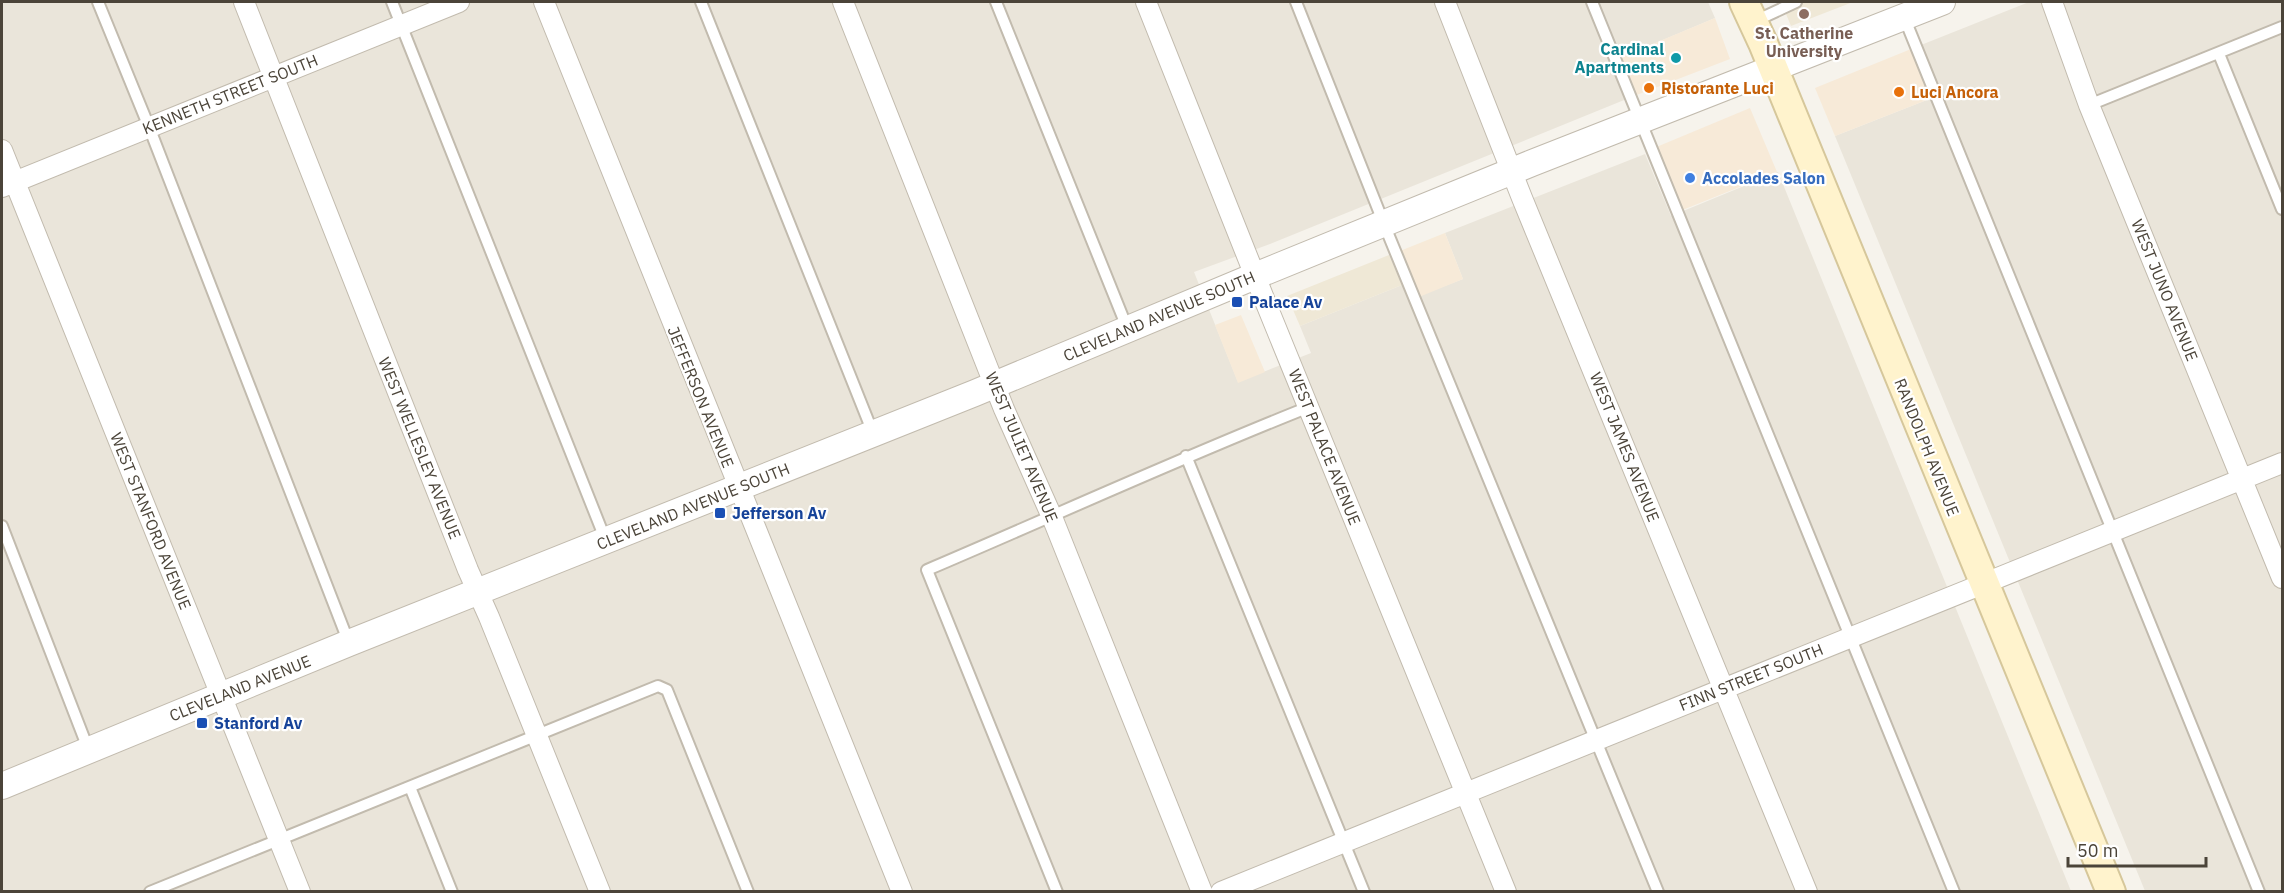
<svg xmlns="http://www.w3.org/2000/svg" width="2284" height="893" font-family="'IBM Plex Sans',sans-serif">
	<style>
		.residential { fill: #eae5da }
		.commercial { fill: #f7ead8 }
		.education { fill: #efe8d6 }
		.lines { fill: none; stroke-linecap: round; stroke-linejoin: round }
		.service-casing { stroke: #c2bbae; stroke-width: 14 }
		.minor-casing { stroke: #c2bbae; stroke-width: 22 }
		.tertiary-casing { stroke: #c2bbae; stroke-width: 28 }
		.secondary-casing { stroke: #d6c79b; stroke-width: 32 }
		.service { stroke: #fff; stroke-width: 10 }
		.minor { stroke: #fff; stroke-width: 20 }
		.tertiary { stroke: #fff; stroke-width: 26 }
		.secondary { stroke: #fff3cd; stroke-width: 28 }
		.education-dot { fill: #8d6e63; stroke: #fff; stroke-width: 2 }
		.culture-dot { fill: #0f9aa8; stroke: #fff; stroke-width: 2 }
		.food-dot { fill: #e8710a; stroke: #fff; stroke-width: 2 }
		.shop-dot { fill: #3f7fe0; stroke: #fff; stroke-width: 2 }
		.transit-dot { fill: #1a4fb4; stroke: #fff; stroke-width: 2 }
		.labels { text-anchor: middle; stroke-width: 4.5; stroke-linejoin: round; paint-order: stroke }
		.education-label { font-size: 16px; font-weight: bold; fill: #785e54; stroke: #fff }
		.culture-label { font-size: 16px; font-weight: bold; fill: #0d838f; stroke: #fff; text-anchor: end }
		.food-label { font-size: 16px; font-weight: bold; fill: #c56008; stroke: #fff; text-anchor: start }
		.street-label { font-size: 16px; fill: #4b4439; stroke: #fff }
		.shop-label { font-size: 16px; font-weight: bold; fill: #366cbe; stroke: #fff; text-anchor: start }
		.transit-label { font-size: 16px; font-weight: bold; fill: #164399; stroke: #fff; text-anchor: start }
	</style>
	<rect width="100%" height="100%" fill="#f6f3ec"/>
	<path class="residential" d="M2,2h1706l7,16 -95,40 14,38 -364,148 -76,28 44,110 73,-29 -11,-27 102,-41 6,15 55,-21 -18,-46 200,-79 26,62 107,-44 293,719 -2069,1z
		M2029,2h253v889h-137l-310,-755 102,-40 -21,-49z"/>
	<path class="commercial" d="M1715,18l15,41 -96,37 -15,-38z
		M1916,47l21,49 -102,40 -20,-48z
		M1750,108l27,64 -97,39 -26,-63z
		M1445,233l18,46 -44,18 -19,-46z
		M1241,315l24,57 -27,11 -23,-58z"/>
	<path class="education" d="M1781,2h72l-62,24z
		M1389,255l13,30 -102,41 -13,-30z"/>
	<g class="lines">
		<g class="service-casing">
			<path id="service" d="M98,2l51,125 200,516
				M392,2l214,539
				M701,2l172,431
				M996,2l132,328
				M1296,2l88,222 274,668
				M1592,2l362,890
				M1904,17l355,875
				M1753,22l43,-20
				M2219,54l63,155
				M2089,105l193,-78
				M1186,456l178,436
				M2,526l87,225
				M410,787l42,105
				M150,892l508,-206 9,4 81,202
				M1057,892l-130,-322c127,-54 253,-112 382,-163"/>
		</g>
		<g class="minor-casing">
			<path id="minor" d="M244,2l224,568 21,47 111,275
				M544,2l358,890
				M843,2l161,407 48,108 150,375
				M1146,2l119,299 241,591
				M1445,2l77,196 285,694
				M2052,2l37,103 193,473
				M2,150l298,742
				M2,187l457,-185
				M1221,892l1061,-429"/>
		</g>
		<g class="tertiary-casing">
			<path id="tertiary" d="M2,786l347,-143 626,-250 280,-117 277,-113 410,-161"/>
		</g>
		<g class="secondary-casing">
			<path id="secondary" d="M1744,2l19,41 348,849"/>
		</g>
		<use href="#service" class="service"/>
		<use href="#minor" class="minor"/>
		<use href="#tertiary" class="tertiary"/>
		<use href="#secondary" class="secondary"/>
	</g>
	<circle class="education-dot" cx="1804" cy="14" r="6"/>
	<circle class="culture-dot" cx="1676" cy="58" r="6"/>
	<g class="food-dot">
		<circle cx="1649" cy="88" r="6"/>
		<circle cx="1899" cy="92" r="6"/>
	</g>
	<circle class="shop-dot" cx="1690" cy="178" r="6"/>
	<g class="transit-dot">
		<rect x="1231" y="296" width="12" height="12" rx="3"/>
		<rect x="714" y="507" width="12" height="12" rx="3"/>
		<rect x="196" y="717" width="12" height="12" rx="3"/>
	</g>
	<g class="labels">
		<g class="education-label">
			<text x="1804" y="39">St. Catherine<tspan x="1804" dy="18">University</tspan></text>
		</g>
		<g class="culture-label">
			<text x="1664" y="55">Cardinal<tspan x="1664" dy="18">Apartments</tspan></text>
		</g>
		<g class="food-label">
			<text x="1661" y="94">Ristorante Luci</text>
			<text x="1911" y="98">Luci Ancora</text>
		</g>
		<g class="street-label">
			<text transform="translate(230 94) rotate(-22)" y="6">KENNETH STREET SOUTH</text>
			<text transform="translate(2165 290) rotate(68)" y="6">WEST JUNO AVENUE</text>
			<text transform="translate(1159 316) rotate(-23)" y="6">CLEVELAND AVENUE SOUTH</text>
			<text transform="translate(701 397) rotate(68)" y="6">JEFFERSON AVENUE</text>
			<text transform="translate(1022 447) rotate(67)" y="6">WEST JULIET AVENUE</text>
			<text transform="translate(1325 447) rotate(68)" y="6">WEST PALACE AVENUE</text>
			<text transform="translate(1625 447) rotate(68)" y="6">WEST JAMES AVENUE</text>
			<text transform="translate(1927 447) rotate(68)" y="6">RANDOLPH AVENUE</text>
			<text transform="translate(420 448) rotate(68)" y="6">WEST WELLESLEY AVENUE</text>
			<text transform="translate(693 506) rotate(-22)" y="6">CLEVELAND AVENUE SOUTH</text>
			<text transform="translate(151 521) rotate(68)" y="6">WEST STANFORD AVENUE</text>
			<text transform="translate(1751 677) rotate(-22)" y="6">FINN STREET SOUTH</text>
			<text transform="translate(240 688) rotate(-22)" y="6">CLEVELAND AVENUE</text>
		</g>
		<g class="shop-label">
			<text x="1702" y="184">Accolades Salon</text>
		</g>
		<g class="transit-label">
			<text x="1249" y="308">Palace Av</text>
			<text x="732" y="519">Jefferson Av</text>
			<text x="214" y="729">Stanford Av</text>
		</g>
	</g>
	<rect width="2284" height="893" fill="none" stroke="#4b4439" stroke-width="6"/>
	<path d="M2068 857v9h138v-9" fill="none" stroke="#4b4439" stroke-width="3"/>
	<text x="2077" y="857" font-size="18" fill="#4b4439" stroke="#ffffff" stroke-width="4.5" paint-order="stroke">50 m</text>
</svg>
